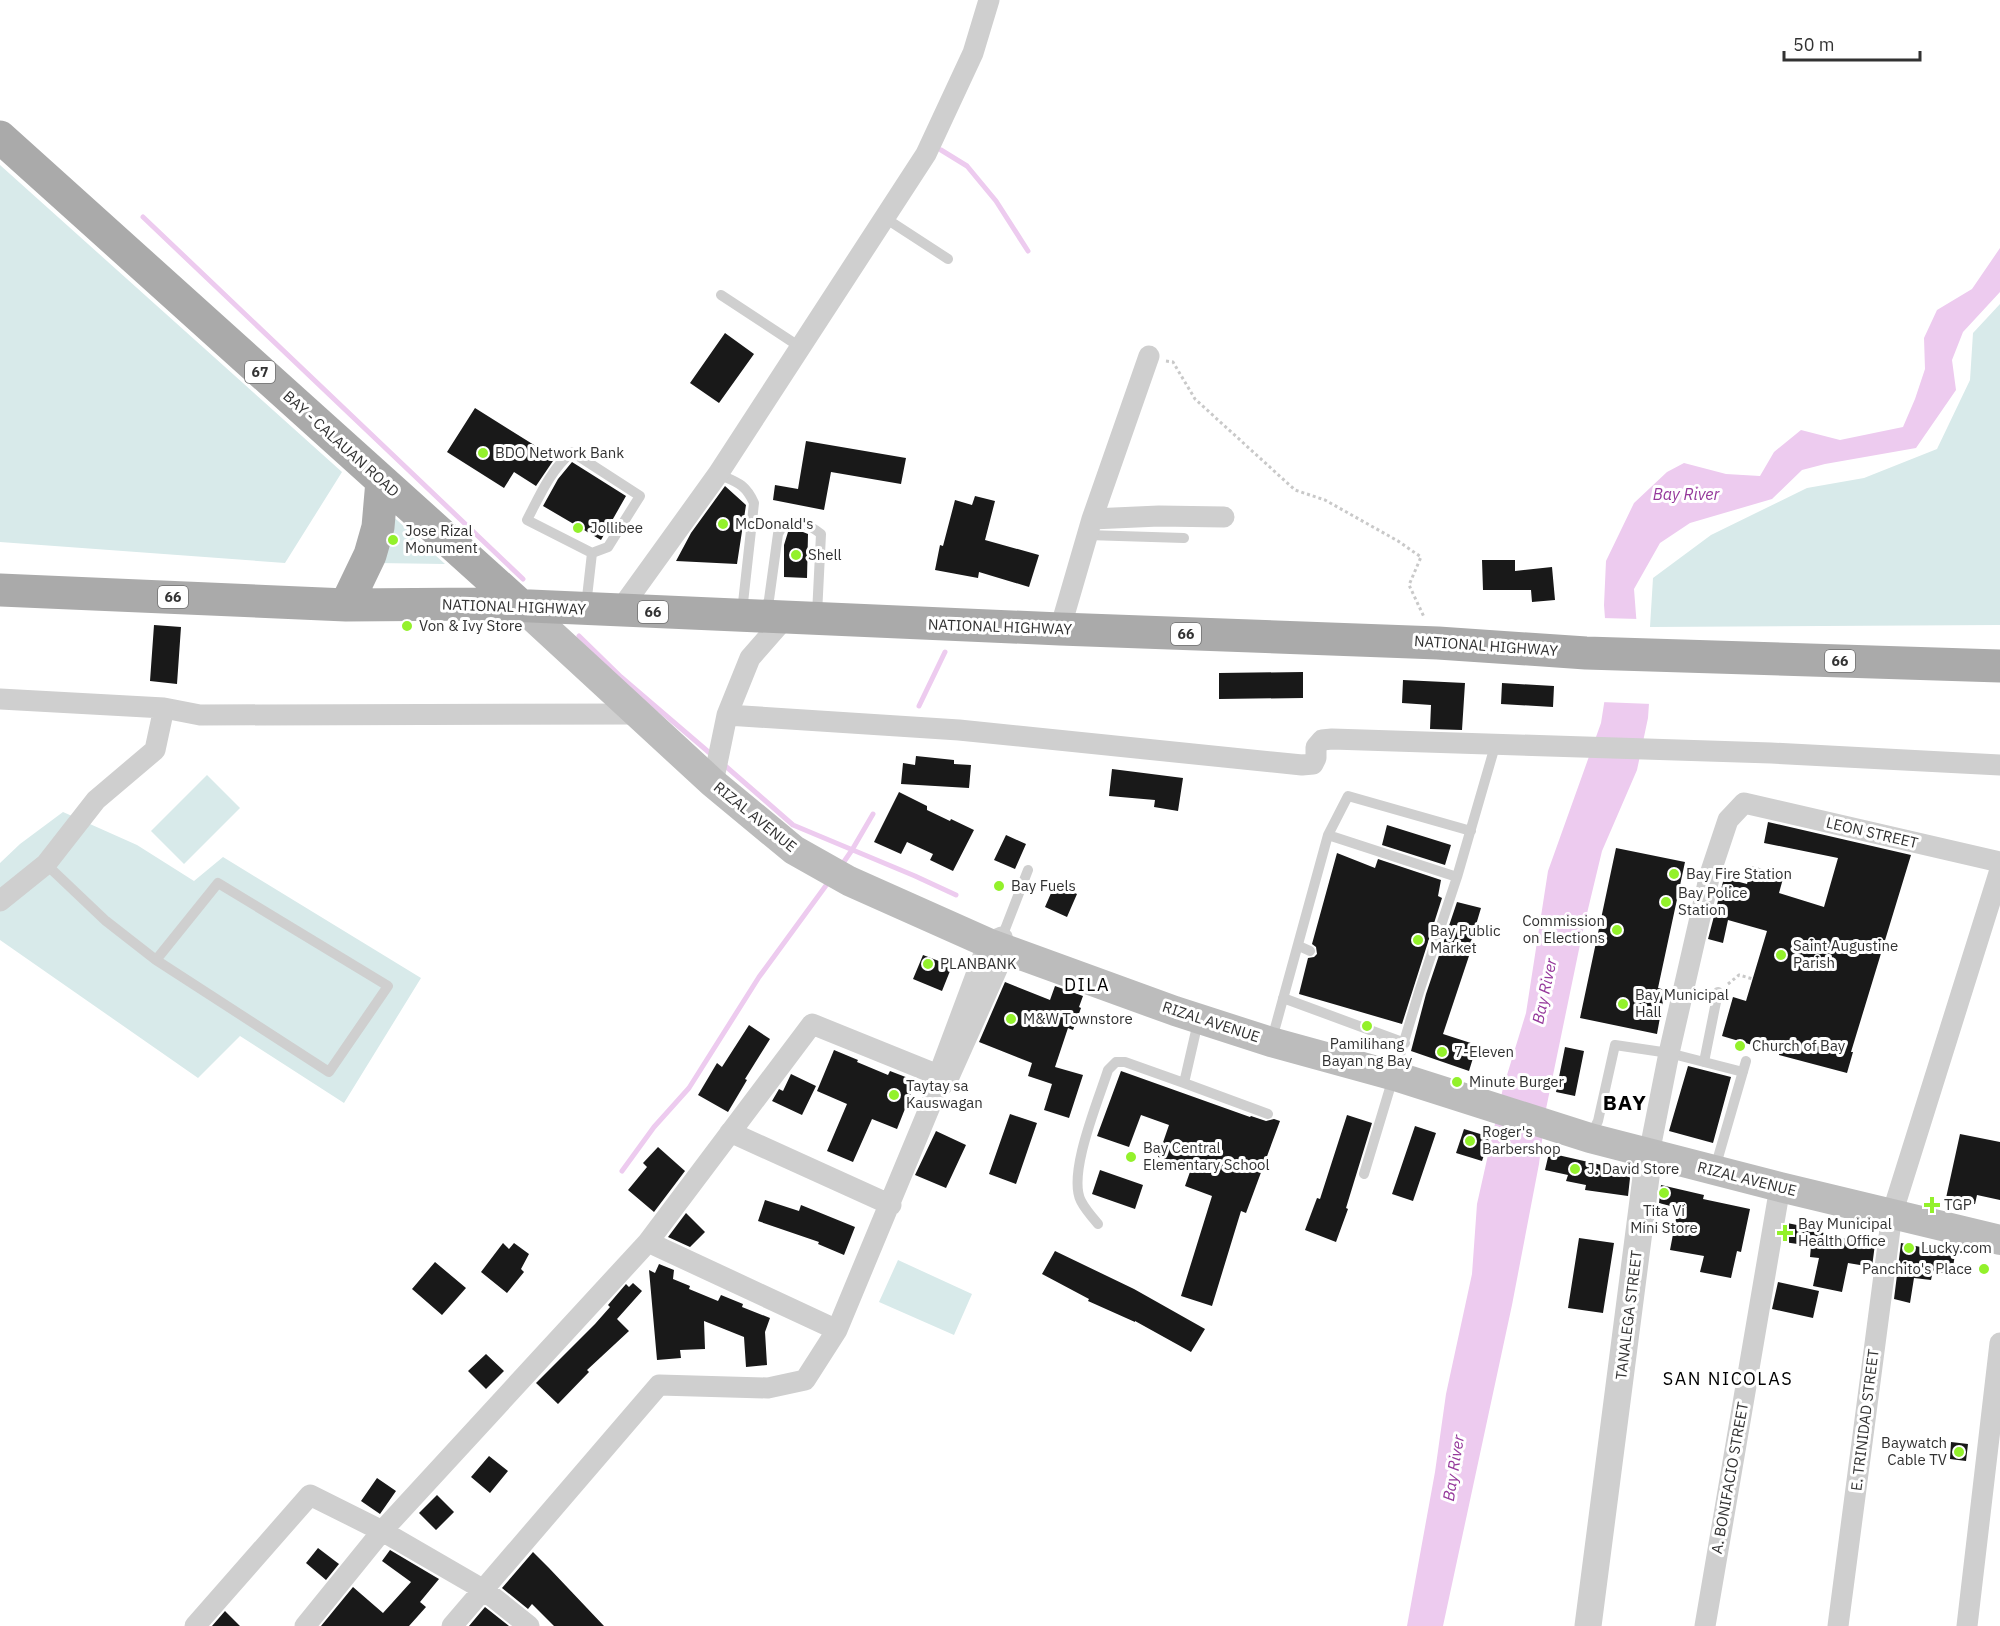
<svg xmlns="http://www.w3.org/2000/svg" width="2000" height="1626" font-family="'IBM Plex Sans',sans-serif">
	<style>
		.green { fill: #d8eaea }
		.water { fill: #edcbef }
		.pier { fill: #fff }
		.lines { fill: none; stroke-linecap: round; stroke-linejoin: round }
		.stream { stroke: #edcbef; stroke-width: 5 }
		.building { fill: #191919 }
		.path { stroke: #c9c9c9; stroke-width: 3; stroke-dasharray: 3 3; stroke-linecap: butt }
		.service { stroke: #cfcfcf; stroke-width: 10 }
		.minor { stroke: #cfcfcf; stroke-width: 21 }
		.tertiary { stroke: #cfcfcf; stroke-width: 27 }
		.secondary { stroke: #bcbcbc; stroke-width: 30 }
		.primary { stroke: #aaa; stroke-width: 33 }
		.poi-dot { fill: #93f12b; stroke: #fff; stroke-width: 2 }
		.labels { text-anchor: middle; stroke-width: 6; stroke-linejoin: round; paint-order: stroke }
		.shield { fill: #fff; stroke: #707070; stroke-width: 1.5 }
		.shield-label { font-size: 14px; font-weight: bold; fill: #323232 }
		.street-label { font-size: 15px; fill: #323232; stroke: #fff }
		.poi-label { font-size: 15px; fill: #323232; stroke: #fff; text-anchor: start }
		.water-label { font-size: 16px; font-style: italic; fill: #95389b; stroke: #fff }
		.quarter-label { font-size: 18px; letter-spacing: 1.5px; fill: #000; stroke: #fff }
		.district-label { font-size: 21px; font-weight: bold; letter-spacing: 1.5px; fill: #000; stroke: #fff }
	</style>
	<rect width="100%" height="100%" fill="#fff"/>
	<path class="green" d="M0,165l342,307 -57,91 -285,-21z
		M2000,304v321l-350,2 3,-49 58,-43 96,-47 57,-10 73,-29 33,-69 3,-47z
		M386,510l59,54 -68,-1z
		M207,775l33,33 -56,56 -33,-33z
		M63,812l74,33 57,36 29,-24 198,121 -77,125 -104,-67 -42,42 -198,-138v-77l20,-19z
		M898,1260l74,34 -18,41 -75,-33z"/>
	<path class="water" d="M2000,248v44l-37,40 -11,28 4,30 -40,58 -91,16 -23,6 -30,29 -82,24 -30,20 -26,46 3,39 14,46 -3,44 -11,52 -35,81 -19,79 -37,179 -7,55 -27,141 -69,321h-36l28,-154 11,-78 26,-120 5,-70 26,-116 23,-75 22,-142 53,-148 8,-51 -5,-67 2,-44 28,-58 33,-31 17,-9 42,11 34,2 14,-24 27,-22 39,10 63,-13 12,-28 10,-30 -1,-31 13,-28 35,-21z"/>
	<path class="pier" d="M1602,618l37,1 15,55 -2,30 -51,-2 5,-30z"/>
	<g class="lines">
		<path class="stream" d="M941,150l26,16 29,35 32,50
			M143,217l380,362
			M579,636l42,41 91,78
			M919,706l26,-54
			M722,763l71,62 122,51 41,19
			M841,866l11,-16 21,-36
			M622,1171l32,-44 35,-39 70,-111 71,-97"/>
	</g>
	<path class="building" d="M725,333l29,21 -35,49 -29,-20z
		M475,408l80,50 -19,28 -22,-14 -10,16 -57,-36z
		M806,441l100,17 -5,26 -70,-12 -7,38 -51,-10 2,-15 23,4z
		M572,462l54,34 -25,44 -58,-34 15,-27z
		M725,486l21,19 -9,59 -61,-3 15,-28z
		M975,496l20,5 -10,39 54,15 -10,32 -50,-15 -1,6 -43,-8 5,-25 3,1 12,-46 17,5z
		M788,532h15l5,2 -1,44 -23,-1v-32z
		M1482,560h33v11l37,-4 3,33 -23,2 -1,-12h-48z
		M154,625l27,2 -4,57 -27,-3z
		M1303,672v26l-84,1v-26z
		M1403,680l62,3 -3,47 -32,-1 1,-24 -29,-2z
		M1502,683l52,3 -1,21 -52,-3z
		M916,756l38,4v4l17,1 -2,23 -68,-4 2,-21 12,2z
		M1112,769l71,9 -5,33 -24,-4 1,-7 -46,-4z
		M899,792l28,14v4l23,11 1,-2 23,11 -21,41 -23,-11 3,-6 -26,-12 -6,12 -27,-12z
		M1768,822l143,33 -60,197h2l-6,21 -68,-18v-2l-57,-17 11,-39 13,4 21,-70 -39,-11 -5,23 -15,-4 16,-61 23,6 5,-18 14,4 18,5 -5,18 45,14 14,-49 -74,-15z
		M1387,825l64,20 -6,20 -63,-20z
		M1006,835l20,9 -11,25 -21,-9z
		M1616,848l69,14 -27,126 7,2 -8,44 -77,-16z
		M1337,853l38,15 3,-9 63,21 -3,16 4,2 -40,126 -103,-30 9,-36 6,-1 3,-3 -1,-7 -4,-3z
		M1055,884l22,10 -10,23 -22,-10z
		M1457,902l24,6 -14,47 2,1 -26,78 34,11 -8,26 -58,-20 15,-57z
		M923,955l29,11 -10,25 -29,-12z
		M1005,982l45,18 5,-14 28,10 -4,11 2,1 -8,22 -5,-2 -13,39 28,8 -14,43 -25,-8 8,-26 -24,-8 4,-13 -53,-21z
		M749,1025l21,14 -25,40 2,1 -19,32 -30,-17 19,-32 5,4z
		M1565,1047l19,4 -9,45 -19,-4z
		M834,1050l24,10 -1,2 31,13 2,-4 26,10 -19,48 -25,-10 -19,43 -26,-11 20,-47 -30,-13z
		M1688,1066l43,11 -18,66 -44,-12z
		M1121,1071l129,46 1,-1 15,5 8,-2 6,2 -34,92 -5,-2 -29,95 -31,-10 31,-100 -27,-10 6,-17 -33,-12 11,-32 -28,-10 -12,32 -32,-11z
		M791,1074l25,12 -14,29 -30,-14 7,-12 4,2z
		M1010,1114l27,9 -21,61 -27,-10z
		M1347,1115l25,8 -26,85 2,1 -12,33 -31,-12 12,-32 3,1z
		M1415,1126l21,7 -23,68 -21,-7z
		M1464,1129l26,8 -8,24 -26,-8z
		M936,1131l30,14 -20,43 -31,-13z
		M1960,1134l40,8v58l-23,-5 -2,9 -29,-6z
		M658,1147l27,24 -31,41 -26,-22 19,-23 -4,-4z
		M1549,1153l57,13 -1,4 23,5 2,3 -2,18 -43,-6 1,-5 -20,-4 2,-6 -23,-5z
		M1100,1170l43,15 -8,24 -43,-15z
		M1661,1185l43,10 -1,4 47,10 -9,43 -4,-1 -6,27 -31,-6 4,-16 -34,-6 8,-42 -19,-5z
		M765,1200l34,11 2,-6 54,22 -11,28 -26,-11 1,-2 -61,-21z
		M686,1213l19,19 -15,15 -22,-10z
		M1787,1223l10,2v4l34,5v2l44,8 -3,23 -24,-4 -6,29 -29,-6 6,-28 -9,-1 1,-11 -27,-4z
		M1579,1238l35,5 -11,70 -35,-5z
		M503,1243l6,6 5,-6 15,11 -8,15 3,3 -17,21 -26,-21z
		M1901,1243l54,11 -3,20 -19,-3 -2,9 -17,-2 -4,25 -16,-4z
		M1055,1251l79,38 71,40 -14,23 -56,-31v1l-47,-21 1,-2 -47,-25z
		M435,1262l31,26 -24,27 -30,-26z
		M659,1264l15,6 -1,9 17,7 -1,3 29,12 3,-6 22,9 -1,3 28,11 -5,14 2,33 -21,2 -2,-30 -40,-16 1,28 -25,1 1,8 -24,2 -8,-90 6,3z
		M1778,1282l41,9 -6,27 -41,-9z
		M633,1283l9,8 -25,28 12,12 -42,39 2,2 -31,32 -22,-21 59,-59 15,-17 -2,-2 18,-21 3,3z
		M486,1354l18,17 -18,18 -18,-18z
		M1951,1442l17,2 -2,17 -16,-2z
		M489,1456l19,15 -18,22 -19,-16z
		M377,1478l19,13 -16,23 -19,-13z
		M437,1495l17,17 -18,18 -17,-17z
		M318,1548l21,16 -13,16 -20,-17z
		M390,1550l49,29 -19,23 6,5 -17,19h-88l32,-39 30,26 28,-31 -29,-21z
		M533,1552l16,16 55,58h-50l-22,-22 -4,5 -26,-21z
		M485,1607l24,19h-40z
		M225,1611l15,15h-28z"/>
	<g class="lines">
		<path class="path" d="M1166,361l7,1 22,37 100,91 30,10 73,41 23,16 -12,28 15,32
			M1728,984l11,-9 14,4"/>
		<path class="service" d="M885,218l63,41
			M721,295l79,52
			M572,452l68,44 -32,51 -16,6 -65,-33c12,-23 24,-51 45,-68z
			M718,474c18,8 27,9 36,29l-12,109
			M1087,535l97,3
			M586,606l6,-53
			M767,614l11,-80 5,-9c15,-4 26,-1 38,9l-4,80
			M1328,835l129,42
			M46,864l60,57 50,39 173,112 59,-86 -170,-103 -62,77
			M1002,937l26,-67
			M1299,946l11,5
			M1283,998l122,45
			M1272,1039l56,-204 20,-39 123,35
			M1704,1062l14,-70
			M1184,1083l84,31
			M1591,1135l7,-14 17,-76 54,8 74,19
			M1715,1168l31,-107
			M1364,1174l55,-182 38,-115 38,-131
			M1098,1224c-6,-7 -13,-15 -17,-23 -14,-27 18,-102 27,-131l8,-8h9l59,21 14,-61"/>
		<path class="minor" d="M1092,519l67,-3 65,1
			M620,610l98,-136 208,-320 47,-101 16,-53
			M1060,629l32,-110 57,-163
			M0,699l164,9 36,7 439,-1
			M727,715l232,15 343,35 11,-1 3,-6v-11l6,-7 10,-1 439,14 229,12
			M713,783l14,-68 23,-57 35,-40
			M0,901l46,-37 50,-64 59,-50 9,-42
			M730,1132l161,73
			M1649,1154l20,-101 41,-179 18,-54 16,-17 256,59
			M648,1242l189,88
			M195,1626l115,-131 72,36 102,59 45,36
			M305,1626l77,-95 266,-289 164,-218 136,55
			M452,1626l207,-241 109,3 37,-8 32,-50 99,-238 3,-18 49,-131 14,-6 4,12 -58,130 -12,13
			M1705,1626l75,-439
			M1838,1626l54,-412 108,-344
			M1967,1626l33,-283"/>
		<path class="tertiary" d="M1588,1626l61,-472"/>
		<path class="secondary" d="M521,606l192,177 81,67 55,31 139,62 187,68 96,31 124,34 195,62 190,49 220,53"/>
		<path class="primary" d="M0,137l521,469
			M0,590l346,15 138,-1 576,25 378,14 148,10 414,13
			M346,605l24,-50 8,-28 4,-46"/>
	</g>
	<g class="poi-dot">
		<circle cx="483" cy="453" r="6"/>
		<circle cx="723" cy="524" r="6"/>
		<circle cx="578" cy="528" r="6"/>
		<circle cx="393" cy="540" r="6"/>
		<circle cx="796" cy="555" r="6"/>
		<circle cx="407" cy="626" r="6"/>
		<circle cx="1674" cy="874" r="6"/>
		<circle cx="999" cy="886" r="6"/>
		<circle cx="1666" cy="902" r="6"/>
		<circle cx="1617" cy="930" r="6"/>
		<circle cx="1418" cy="940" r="6"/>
		<circle cx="1781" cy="955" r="6"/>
		<circle cx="928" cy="964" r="6"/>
		<circle cx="1623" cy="1004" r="6"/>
		<circle cx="1011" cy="1019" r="6"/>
		<circle cx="1367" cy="1026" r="6"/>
		<circle cx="1740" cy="1046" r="6"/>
		<circle cx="1442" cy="1052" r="6"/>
		<circle cx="1457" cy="1082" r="6"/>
		<circle cx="894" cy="1095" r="6"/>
		<circle cx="1470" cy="1141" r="6"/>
		<circle cx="1131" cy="1157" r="6"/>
		<circle cx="1575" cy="1169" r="6"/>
		<circle cx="1664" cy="1193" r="6"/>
		<path d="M1929 1196h6v6h6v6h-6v6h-6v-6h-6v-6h6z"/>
		<path d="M1782 1224h6v6h6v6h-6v6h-6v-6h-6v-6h6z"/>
		<circle cx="1909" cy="1248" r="6"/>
		<circle cx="1984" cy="1269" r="6"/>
		<circle cx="1959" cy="1452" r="6"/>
	</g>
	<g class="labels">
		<g class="shield">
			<rect x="245" y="361" width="30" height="22" rx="4.5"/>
			<rect x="158" y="586" width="30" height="22" rx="4.5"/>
			<rect x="638" y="601" width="30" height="22" rx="4.5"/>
			<rect x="1171" y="623" width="30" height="22" rx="4.5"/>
			<rect x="1825" y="650" width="30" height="22" rx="4.5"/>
		</g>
		<g class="shield-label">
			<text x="260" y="377">67</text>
			<text x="173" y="602">66</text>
			<text x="653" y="617">66</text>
			<text x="1186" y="639">66</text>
			<text x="1840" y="666">66</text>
		</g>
		<g class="street-label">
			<text transform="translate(341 444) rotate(42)" y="5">BAY - CALAUAN ROAD</text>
			<text transform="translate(514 607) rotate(2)" y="5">NATIONAL HIGHWAY</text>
			<text transform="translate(1000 627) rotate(2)" y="5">NATIONAL HIGHWAY</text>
			<text transform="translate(1486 646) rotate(4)" y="5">NATIONAL HIGHWAY</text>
			<text transform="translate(755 817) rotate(39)" y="5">RIZAL AVENUE</text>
			<text transform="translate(1872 833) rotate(13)" y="5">LEON STREET</text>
			<text transform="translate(1211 1022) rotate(18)" y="5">RIZAL AVENUE</text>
			<text transform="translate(1747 1179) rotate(14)" y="5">RIZAL AVENUE</text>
			<text transform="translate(1629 1315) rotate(-83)" y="5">TANALEGA STREET</text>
			<text transform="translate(1865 1420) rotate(-83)" y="5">E. TRINIDAD STREET</text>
			<text transform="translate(1730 1478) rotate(-80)" y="5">A. BONIFACIO STREET</text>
		</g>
		<g class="poi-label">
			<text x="495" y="458">BDO Network Bank</text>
			<text x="735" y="529">McDonald's</text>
			<text x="590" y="533">Jollibee</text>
			<text x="405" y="536">Jose Rizal<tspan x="405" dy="17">Monument</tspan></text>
			<text x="808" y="560">Shell</text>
			<text x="419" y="631">Von &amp; Ivy Store</text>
			<text x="1686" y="879">Bay Fire Station</text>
			<text x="1011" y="891">Bay Fuels</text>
			<text x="1678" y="898">Bay Police<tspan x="1678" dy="17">Station</tspan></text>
			<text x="1605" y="926" text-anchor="end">Commission<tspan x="1605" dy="17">on Elections</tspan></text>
			<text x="1430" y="936">Bay Public<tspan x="1430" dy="17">Market</tspan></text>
			<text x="1793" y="951">Saint Augustine<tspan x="1793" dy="17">Parish</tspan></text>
			<text x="940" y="969">PLANBANK</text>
			<text x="1635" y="1000">Bay Municipal<tspan x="1635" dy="17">Hall</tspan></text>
			<text x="1023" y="1024">M&amp;W Townstore</text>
			<text x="1367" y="1049" text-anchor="middle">Pamilihang<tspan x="1367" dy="17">Bayan ng Bay</tspan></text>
			<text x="1752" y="1051">Church of Bay</text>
			<text x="1454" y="1057">7-Eleven</text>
			<text x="1469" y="1087">Minute Burger</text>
			<text x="906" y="1091">Taytay sa<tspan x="906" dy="17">Kauswagan</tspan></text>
			<text x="1482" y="1137">Roger's<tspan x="1482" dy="17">Barbershop</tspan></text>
			<text x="1143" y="1153">Bay Central<tspan x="1143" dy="17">Elementary School</tspan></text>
			<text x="1587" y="1174">J. David Store</text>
			<text x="1944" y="1210">TGP</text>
			<text x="1664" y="1216" text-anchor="middle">Tita Vi<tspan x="1664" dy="17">Mini Store</tspan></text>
			<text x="1798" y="1229">Bay Municipal<tspan x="1798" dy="17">Health Office</tspan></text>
			<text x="1921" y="1253">Lucky.com</text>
			<text x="1972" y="1274" text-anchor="end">Panchito's Place</text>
			<text x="1947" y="1448" text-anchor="end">Baywatch<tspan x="1947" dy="17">Cable TV</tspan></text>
		</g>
		<g class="water-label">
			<text x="1686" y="500">Bay River</text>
			<text transform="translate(1544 991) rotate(-78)" y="6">Bay River</text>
			<text transform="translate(1453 1468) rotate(-81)" y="6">Bay River</text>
		</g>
		<g class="quarter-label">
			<text x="1087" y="991">DILA</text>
			<text x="1728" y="1385">SAN NICOLAS</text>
		</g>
		<g class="district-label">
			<text x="1625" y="1110">BAY</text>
		</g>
	</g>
	<path d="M1784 51v9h136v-9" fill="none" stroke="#323232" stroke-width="3"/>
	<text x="1793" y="51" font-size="18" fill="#323232" stroke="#ffffff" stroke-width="4.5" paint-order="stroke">50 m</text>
</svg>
